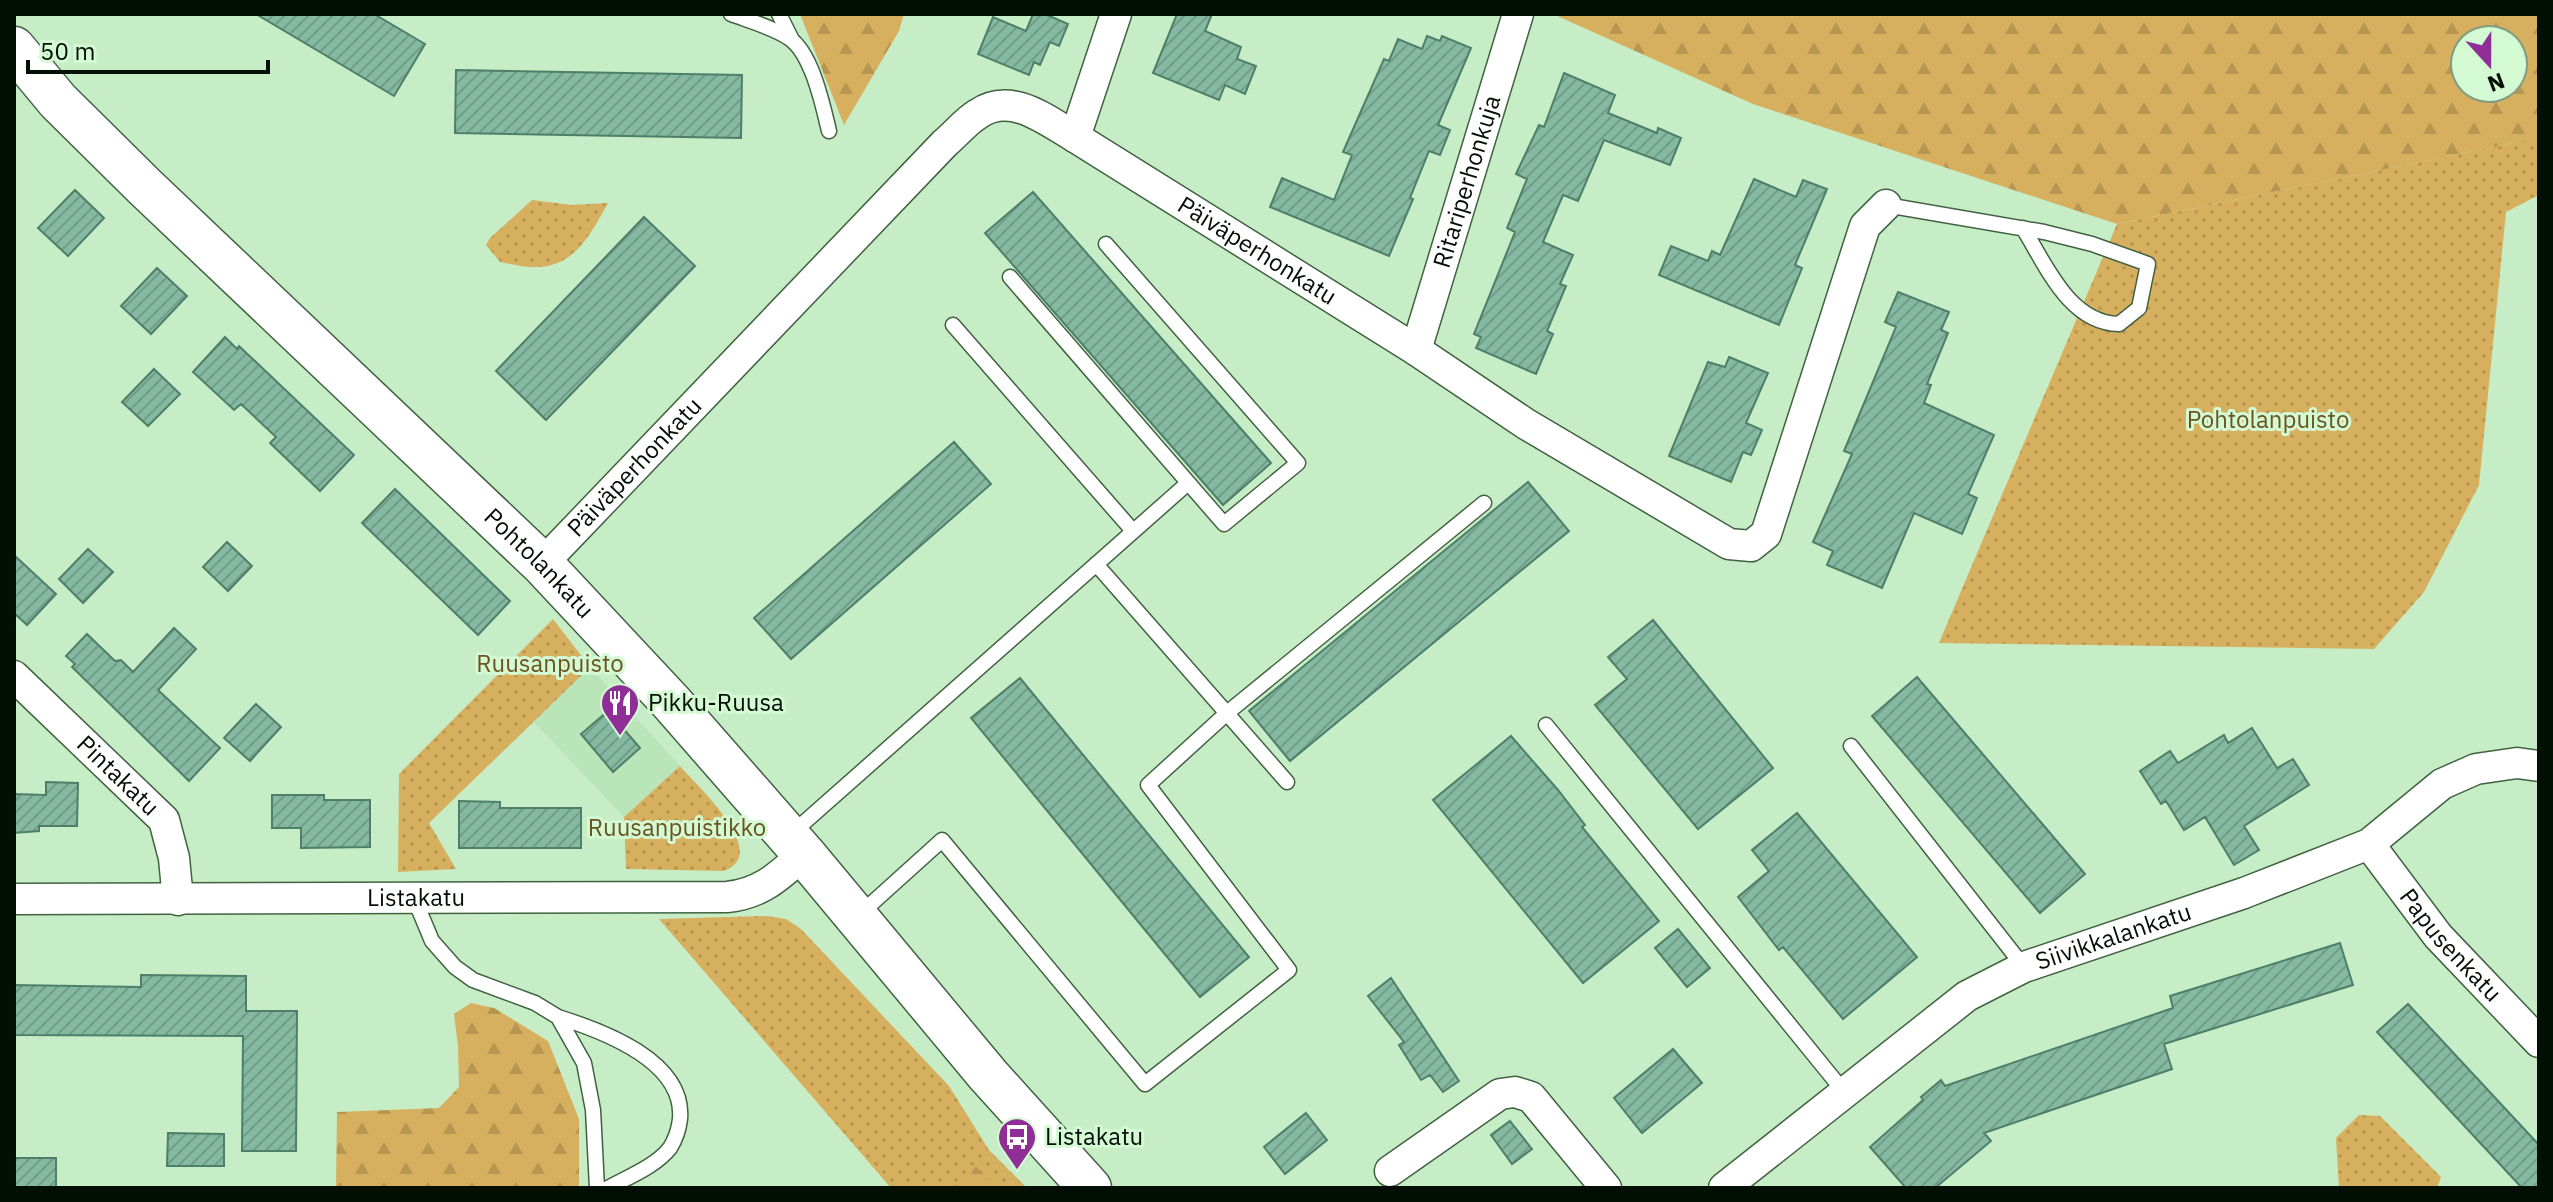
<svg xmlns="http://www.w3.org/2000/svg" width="2553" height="1202" font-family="'IBM Plex Sans',sans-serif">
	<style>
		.built { fill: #b9e5b9 }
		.grass { fill: url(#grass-dots) }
		.forest { fill: url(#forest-firs); fill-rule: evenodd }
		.building { fill: url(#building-hatch); stroke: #4d7f69; stroke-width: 2 }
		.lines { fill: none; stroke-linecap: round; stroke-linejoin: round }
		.service-casing { stroke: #416241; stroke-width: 17 }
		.minor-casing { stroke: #416241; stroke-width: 33 }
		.secondary-casing { stroke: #416241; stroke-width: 45 }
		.service { stroke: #fff; stroke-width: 14 }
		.minor { stroke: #fff; stroke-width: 30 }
		.secondary { stroke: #fff; stroke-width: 42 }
		.labels { text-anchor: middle; stroke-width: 6; stroke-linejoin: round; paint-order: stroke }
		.street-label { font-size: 24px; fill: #030f04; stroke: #d4fad4 }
		.park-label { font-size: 24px; fill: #6b5422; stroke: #d4fad4 }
		.poi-label { font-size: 24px; fill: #030f04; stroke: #d4fad4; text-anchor: start }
	</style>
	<defs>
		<pattern id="grass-dots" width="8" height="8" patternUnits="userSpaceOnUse" patternTransform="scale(2)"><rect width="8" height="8" fill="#d6b05e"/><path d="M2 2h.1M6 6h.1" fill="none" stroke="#b69650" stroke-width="1.8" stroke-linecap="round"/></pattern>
		<pattern id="forest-firs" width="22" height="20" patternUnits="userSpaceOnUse" patternTransform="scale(2)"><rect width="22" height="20" fill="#d6b05e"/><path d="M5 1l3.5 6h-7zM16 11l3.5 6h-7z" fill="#b69650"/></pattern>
		<pattern id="building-hatch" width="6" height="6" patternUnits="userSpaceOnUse" patternTransform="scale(2)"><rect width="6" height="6" fill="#85b9a1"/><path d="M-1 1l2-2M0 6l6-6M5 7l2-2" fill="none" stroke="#719e89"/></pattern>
	</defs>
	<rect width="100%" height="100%" fill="#c7edc7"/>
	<path class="built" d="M590,667l90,99 -56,51 -91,-96z"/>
	<path class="grass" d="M2539,132v63l-33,17 -27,273 -55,107 -50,57 -435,-6 178,-419 415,-85z
		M532,200l40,5 36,-2c-17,30 -32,63 -71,64 -12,1 -26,-3 -37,-5l-14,-17 4,-7z
		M553,619l37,48 -161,156 27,46 -58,3 1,-98z
		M680,766c17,20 92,87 44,105l-98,-2 -2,-52z
		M767,916l19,3 15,10 148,157 40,64 38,38h-136l-232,-269z
		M2359,1115l21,1 61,61 -4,11h-98l-3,-50z"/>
	<path class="forest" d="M800,14h104l-5,17 -55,94z
		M1553,14h986v118l-6,7 -416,85 -364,-120zM2465,40h48v48h-48z
		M471,1003l23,5 54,33 31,78v69h-243l1,-76 102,-4 20,-21 -1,-41 -4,-32z
		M975,1166l23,22h-44z"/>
	<path class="building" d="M256,14h118l51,30 -31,52z
		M1033,14h12l23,10 -9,22 -9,-4 -10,23 -6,-3 -5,13 -51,-21 15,-37 33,14z
		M1177,14h35l-7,17 36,16 -4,12 19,7 -11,28 -20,-9 -6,15 -66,-27z
		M1427,36l13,5 2,-5 29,12 -33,77 12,5 -10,25 -11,-4 -19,47 3,1 -24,57 -119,-49 12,-29 52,22 18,-45 -9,-3 41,-93 5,2 9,-22 24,10z
		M456,70l286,5 -1,63 -286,-5z
		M1564,73l51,22 -7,18 49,20 1,-5 23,10 -11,27 -66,-25 -26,61 -15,-6 -20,47 30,13 -13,29 6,2 -19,45 6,3 -17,40 -60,-26 5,-11 -7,-3 41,-102 -8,-4 20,-49 -11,-5 23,-49 5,2z
		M1754,179l42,18 7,-17 24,9 -32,76 7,3 -23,57 -120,-50 12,-29 37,15 4,-10 8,4z
		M75,190l29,28 -36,38 -30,-28z
		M1033,192l238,271 -48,42 -238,-272z
		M644,217l51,49 -149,154 -50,-49z
		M157,268l30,28 -36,38 -30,-28z
		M1898,292l51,20 -8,18 7,3 -21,51 4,1 -7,18 70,32 -26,59 9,4 -15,36 -48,-21 -32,75 -55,-23 6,-14 -20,-9 39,-88 -8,-3 52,-124 -11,-5z
		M225,337l12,12 2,-3 115,109 -34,36 -50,-48 6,-6 -35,-33 -7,6 -41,-38z
		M1729,357l39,16 -22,50 16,7 -11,25 -8,-3 -12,30 -62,-26 39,-94 17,5z
		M154,369l26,25 -32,32 -26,-24z
		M954,442l37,42 -200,175 -37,-41z
		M1528,482l41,49 -279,230 -41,-50z
		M395,489l115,112 -32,34 -116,-112z
		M227,542l25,24 -24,25 -25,-24z
		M88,549l25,23 -30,31 -24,-24z
		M14,555l42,39 -29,31 -13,-12z
		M1653,620l120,148 -75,61 -103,-124 32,-26 -19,-22z
		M174,628l22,21 -38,41 62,58 -31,33 -117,-114 3,-3 -9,-8 21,-22 28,27 6,-1 12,12z
		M1917,677l168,197 -45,39 -168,-197z
		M1020,678l229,279 -49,40 -229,-279z
		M256,704l25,23 -31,34 -26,-23z
		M608,711l32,37 -27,24 -32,-38z
		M2252,728l25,40 16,-9 16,26 -65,41 15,24 -25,15 -29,-48 -21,13 -18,-29 -5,3 -21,-33 30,-20 8,12 46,-28 4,8z
		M1511,736l47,54 27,35 -3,2 77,94 -76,62 -150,-183z
		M46,782l32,1 -1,43h-38v5l-25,2v-39l32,1z
		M272,795h52v5h46v47l-69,1v-20h-29z
		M459,801l41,1v6h81v40h-122z
		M1797,813l120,144 -74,62 -60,-72 -4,3 -41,-53 31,-26 -17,-21z
		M1678,929l32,39 -23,19 -32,-39z
		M2340,943l13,42 -189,59 8,25 -188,64 7,8 -56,47h-29l-36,-41 53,-47 -2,-3 20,-17 4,6 228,-78 -3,-12z
		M141,975l105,1v35h51l-1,140h-54l1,-115 -229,-1v-50l127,2z
		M1391,978l68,103 -16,11 -13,-17 -9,5 -22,-35 5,-3 -36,-46z
		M2408,1004l131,141v43h-17l-145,-156z
		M1673,1049l29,34 -60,50 -28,-35z
		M1306,1113l21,27 -42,34 -21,-27z
		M1510,1121l22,28 -20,15 -21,-29z
		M168,1133l56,1v32h-57z
		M14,1158h42v30h-42z"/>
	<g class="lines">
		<g class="service-casing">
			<path id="service" d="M731,14c19,7 41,13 58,24 23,15 34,68 40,93
				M779,14l13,26
				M1886,205l158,27 48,12 56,20 -9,44 -20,16c-50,-1 -73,-59 -96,-96
				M1010,277l214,247 74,-61 -192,-219
				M953,325l180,206
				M1096,564l191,218
				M1546,725l299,368
				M1851,746l173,221
				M790,835l398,-352
				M414,898l18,43 23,26 18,13 62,23 23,14 26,46 9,47 4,78
				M860,914l82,-74 203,244 144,-114 -141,-185 79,-72 257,-210
				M558,1017c45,14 127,44 122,102 -1,9 -5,21 -10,29 -14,18 -42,29 -62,40"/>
		</g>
		<g class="minor-casing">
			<g id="minor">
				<path d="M1075,137l41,-123"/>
				<path id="s1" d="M1416,350l102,-336"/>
				<path id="s2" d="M542,564l403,-421c11,-9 21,-22 33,-29 33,-23 68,6 97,23l341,213 110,74 203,120 22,2 15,-12 99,-308 21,-21"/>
				<path id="s3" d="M14,676l150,144 10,38 4,42"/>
				<path id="s4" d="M2369,844l69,92 101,106"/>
				<path id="s5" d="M14,899l713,-2c34,-3 52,-21 77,-43"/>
				<path d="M1390,1171l110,-77 15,-2 16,5 75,91"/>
				<path id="s6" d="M1724,1188l243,-192 57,-29 220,-74 125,-49 73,-60 34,-15 41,-6 22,3"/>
			</g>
		</g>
		<g class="secondary-casing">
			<g id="secondary">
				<path id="s7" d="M14,48l44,53 87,86 397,377 129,138 133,152 184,221 102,113"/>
			</g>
		</g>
		<use href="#service" class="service"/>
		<use href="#minor" class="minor"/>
		<use href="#secondary" class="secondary"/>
	</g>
	<defs>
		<g id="restaurant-pin" transform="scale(2)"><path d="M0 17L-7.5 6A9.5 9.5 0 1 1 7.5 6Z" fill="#8f2e97" stroke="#d4fad4"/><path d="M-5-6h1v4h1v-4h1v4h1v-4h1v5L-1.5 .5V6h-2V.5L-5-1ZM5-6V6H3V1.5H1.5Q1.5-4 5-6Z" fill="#fff"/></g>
		<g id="bus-pin" transform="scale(2)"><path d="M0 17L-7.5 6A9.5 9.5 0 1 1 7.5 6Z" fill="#8f2e97" stroke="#d4fad4"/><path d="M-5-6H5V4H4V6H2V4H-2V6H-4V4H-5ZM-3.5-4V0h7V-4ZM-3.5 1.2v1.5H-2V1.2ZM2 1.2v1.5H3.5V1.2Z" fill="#fff"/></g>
	</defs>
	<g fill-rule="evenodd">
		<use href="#restaurant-pin" x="620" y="703"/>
		<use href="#bus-pin" x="1017" y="1137"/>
	</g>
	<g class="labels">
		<g class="street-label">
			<text dy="8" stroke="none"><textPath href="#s1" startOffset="176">Ritariperhonkuja</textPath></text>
			<text dy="8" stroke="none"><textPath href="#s2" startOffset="948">Päiväperhonkatu</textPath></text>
			<text dy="8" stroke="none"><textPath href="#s2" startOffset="134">Päiväperhonkatu</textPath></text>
			<text dy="8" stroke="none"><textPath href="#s7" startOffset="736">Pohtolankatu</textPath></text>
			<text dy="8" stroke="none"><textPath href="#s3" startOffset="144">Pintakatu</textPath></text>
			<text dy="8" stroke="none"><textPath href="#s5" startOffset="402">Listakatu</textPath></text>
			<text dy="8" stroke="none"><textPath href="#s6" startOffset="468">Siivikkalankatu</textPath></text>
			<text dy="8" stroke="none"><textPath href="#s4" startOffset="130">Papusenkatu</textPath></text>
		</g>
		<g class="park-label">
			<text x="2268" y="428">Pohtolanpuisto</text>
			<text x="550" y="672">Ruusanpuisto</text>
			<text x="677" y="836">Ruusanpuistikko</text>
		</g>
		<g class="poi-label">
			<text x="648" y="711">Pikku-Ruusa</text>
			<text x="1045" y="1145">Listakatu</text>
		</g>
	</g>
	<rect width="2553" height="1202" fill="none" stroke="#030f04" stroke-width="32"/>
	<g transform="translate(2489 64) rotate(159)"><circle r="38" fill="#d4fad4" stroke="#809c81" stroke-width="2"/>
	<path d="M0-6L14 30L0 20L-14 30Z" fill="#8f2e97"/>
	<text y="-12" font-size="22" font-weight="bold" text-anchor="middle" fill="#030f04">N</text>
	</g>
	<path d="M28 60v12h240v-12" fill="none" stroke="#030f04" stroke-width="4"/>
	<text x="40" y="60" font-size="24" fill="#030f04" stroke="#d4fad4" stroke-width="6" paint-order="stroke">50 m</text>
</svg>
